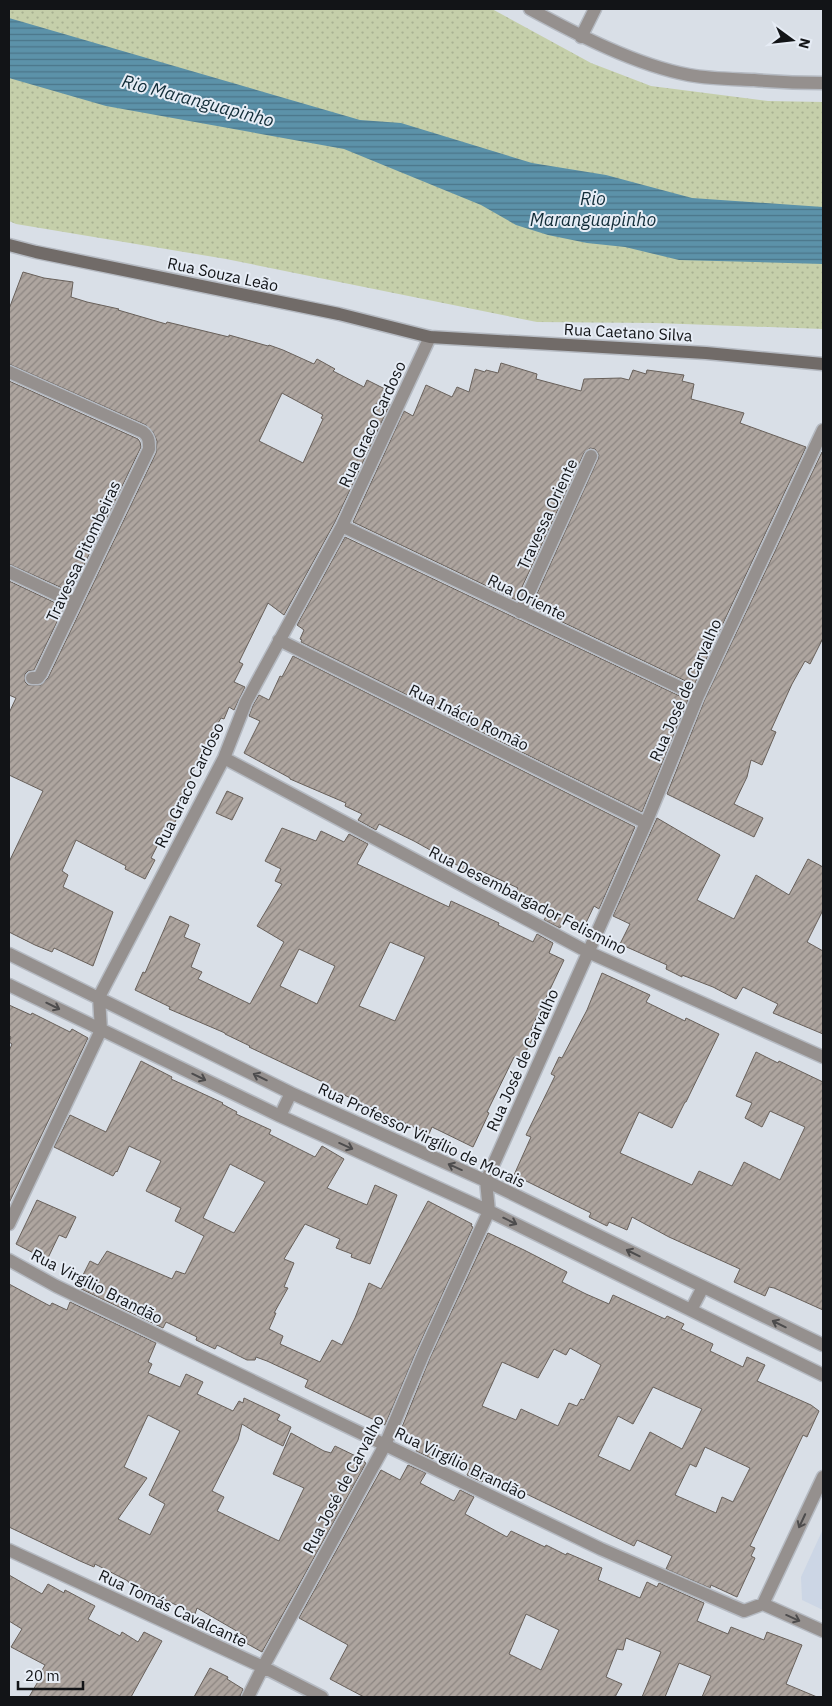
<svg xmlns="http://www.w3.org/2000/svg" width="832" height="1706" font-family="'IBM Plex Sans',sans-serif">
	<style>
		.built { fill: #ccd6e5 }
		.grass { fill: url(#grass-dots) }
		.water { fill: url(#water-rules) }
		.building { fill: url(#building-hatch); stroke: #68605a; fill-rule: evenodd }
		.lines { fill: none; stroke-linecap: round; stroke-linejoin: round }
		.minor-casing { stroke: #b5bac2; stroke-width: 15 }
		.secondary-casing { stroke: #b5bac2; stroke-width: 15 }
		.minor { stroke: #95908e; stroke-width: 12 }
		.secondary { stroke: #716b68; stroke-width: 12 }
		.oneway { stroke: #4d4c4d }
		.labels { text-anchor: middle; stroke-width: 4; stroke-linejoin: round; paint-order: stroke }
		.street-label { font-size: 16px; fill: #121417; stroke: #e6ecf5 }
		.water-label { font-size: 18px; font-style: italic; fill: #122d38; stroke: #e6ecf5 }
	</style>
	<defs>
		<pattern id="grass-dots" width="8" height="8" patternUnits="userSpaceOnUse" patternTransform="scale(1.25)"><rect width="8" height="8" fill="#c5cfaa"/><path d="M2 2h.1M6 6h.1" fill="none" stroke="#a8b192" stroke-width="1.8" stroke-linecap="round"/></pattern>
		<pattern id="water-rules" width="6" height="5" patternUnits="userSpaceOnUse" patternTransform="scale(1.25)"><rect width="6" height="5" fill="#5c92a9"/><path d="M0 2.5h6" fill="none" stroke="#4b7689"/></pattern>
		<pattern id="building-hatch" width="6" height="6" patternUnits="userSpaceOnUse" patternTransform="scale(1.25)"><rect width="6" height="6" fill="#aea59f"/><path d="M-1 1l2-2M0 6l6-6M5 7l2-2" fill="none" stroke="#8c8581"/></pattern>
	</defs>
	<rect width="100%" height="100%" fill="#d9dfe7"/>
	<path class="built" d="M823,1529v81l-21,-10 -1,-23z"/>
	<path class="grass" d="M9,9h483l99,54 60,23 117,15 55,1v227l-167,-6 -119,-1 -311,-63 -210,-35 -7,-3z"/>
	<path class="water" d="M9,18l351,102 41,3 131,40 74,12 86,23 131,9v57l-144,-4 -54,-13 -38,-4 -39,-8 -32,-10 -35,-20 -137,-56 -238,-43 -97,-28z"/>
	<path class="building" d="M23,272l21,6 29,4 -2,15 16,5 32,7 -1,1 48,14 1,-2 62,15v-2l39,11 1,-1 14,5 31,14 3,-5 18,10 -2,2 31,16 3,-7 18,9 -5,9 10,6 -55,118 -51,93 -16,-12 -29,59 4,2 -9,18 11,5 -11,23 -5,-3 -5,12 -3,-1 -10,17 -34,71 5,2 -9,18 -4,-3 -18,35 4,2 -10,19 -20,-10 1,-3 -50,-26 -14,31 6,4 -5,12 50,25 -20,54 -39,-18 -2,4 -17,-7 -26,-13v-70l34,-71 -34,-16v-62l7,-15 -7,-3v-114l55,26 -30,63 -6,1 -3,3v8l3,3h13l7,-7 108,-225 1,-12 -4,-9 -7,-7 -137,-61v-55zM282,393l41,22 -2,3 2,1 -20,44 -44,-22z
		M501,363l36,11 -1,5 45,12 3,-12 37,-1 8,2 4,-10 13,4 1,-4 37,5 -2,6 12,3 -3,15 53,14 -4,10 66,24 -112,238 -163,-78 67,-148 1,-4 -4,-6 -5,-1 -6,5 -68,147 -163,-78 51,-111 9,5 13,-31 26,12 5,-10 12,5 6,-23 10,3 1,-2 12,3z
		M9,381l129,58 2,3 1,5 -70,145 -62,-28z
		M822,452l1,1v185l-13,26 -5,-3 -13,23 -21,46 5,2 -14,33 -11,-5 -4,17 -13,27 29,14 -9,19 -87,-43 38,-95z
		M345,537l343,163 -46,112 -341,-170 1,-2 -2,-1 4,-9 -7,-5z
		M293,656l342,171 -36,82 -5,-3 -10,21 -19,-9 -5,10 -16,-8 6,-11 -13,-4 1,-2 -15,-7 1,-2 -8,-3 2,-3 -39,-18 -2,4 -11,-4 -52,-29 -35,-17 -3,6 -18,-10 4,-6 -17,-8 1,-3 -56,-24v-1l-46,-25 16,-32 -11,-5 4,-11 6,-10 10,5 11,-24 2,1z
		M227,791l16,7 -11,22 -16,-7z
		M657,818l63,37 -23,45 37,19 22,-44 33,20 19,-36 15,8v43l-16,32 16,9v83l-50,-21 5,-9 -35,-17 -7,12 -23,-12 -31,-12v2l-16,-8 1,-4 -47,-21 10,-20 -17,-8z
		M282,828l34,13 5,-10 23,11 5,-8 19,10 -11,20 92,43 2,-6 48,22 -1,2 35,17 4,-8 16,9 -4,10 15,7 -33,69 5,3 -15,29 -7,-4 -27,55 2,1 -16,34 -41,-20 -3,7 -72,-33 -36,-17 2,-2 -74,-35 1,-1 -25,-12v-1l-56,-24 1,-2 -35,-17 8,-18 2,1 25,-57 19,9 -5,12 16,7 -9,23 11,5 -4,7 52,25 34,-62 -27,-16 25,-42 -7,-3 6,-12 -16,-8zM390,942l35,15 -30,64 -36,-15zM299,949l36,17 -18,38 -37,-18z
		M602,973l48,22 -4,7 39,19 1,-3 33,16 -33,68h-1l-13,26 -33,-16 -19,41 72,32 7,-14 33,15 12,-24 36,18 25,-53 -35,-16 -8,16 -17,-9 7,-15 -16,-7 20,-44 22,11 1,-2 44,21v228l-49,-22 -5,-1 -4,9 -31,-14 6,-13 -71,-32 -37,-20 -5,13 -18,-8 -2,4 -18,-9 2,-4 -77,-38 17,-38 -5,-2 29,-59 -4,-2 8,-17 3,1 25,-48z
		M9,1005l22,10 1,-2 38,19 2,-3 16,9 -79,165v-152l3,-7 -3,-2 2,-5 -2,-1z
		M141,1061l31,16 -1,2 52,24 -1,1 15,8 -1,2 35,16 -2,4 46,23 7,-11 22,13 -17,29 40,17 8,-20 22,10 -27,69 -19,-7 1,-3 -16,-6 4,-9 -35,-15 -21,35 10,4 -10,24 4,1 -14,25h2l-7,16 14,7 -3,8 40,18 12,-22 10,5 13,-27 14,-35 12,6 47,-88 44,23 -1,2 2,1 -57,125 -31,73 -80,-38 3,-7 -41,-19 -11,-4 -1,3h-8l-30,-15 -2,4 -19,-9 1,-3 -31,-15 -3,6 -86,-41 13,-26 8,4 9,-14 65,28 4,-8 9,3 19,-38 -29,-15 6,-13 -35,-17 15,-30 -32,-15 -12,26 -1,-1 -3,5 -59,-29 16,-32 36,17zM230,1164l35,18 -31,51 -31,-15z
		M37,1200l39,17 -10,21 -7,-3 -12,25 -31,-16z
		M488,1233l36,17 43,22 -5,10 24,12 23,10 4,-9 52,24 2,-3 17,8 -3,5 32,15 -3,7 33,16 4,-10 18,8 -8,16 54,24 8,6 -12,26 -4,-2 -53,111 5,2 -4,8 4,2 -18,39 -26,-12 -1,3 -44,-19 6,-13 -35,-16 -3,6 -120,-58v2l-29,-14 -3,6 -15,-7 3,-6 -35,-14 -2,4 -17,-8 4,-7 -10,-5 1,-2 -11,-5 30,-74zM570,1348l31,17 -17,35 -3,-1 -4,7 -8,-3 -11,23 -37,-17 -5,11 -34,-14 20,-44 36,16 16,-29 12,6zM653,1387l49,22 -20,40 -32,-17 -20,39 -32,-15 20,-40 15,8zM705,1447l45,21 -17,34 -11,-5 -6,16 -41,-18 15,-31 6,3z
		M9,1284l41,22 2,-3 15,7 3,-8 86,41 -8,19 4,2 -4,9 32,14 6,-13 17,8 -6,12 36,17 6,-10 4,2 1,-5 36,17 -3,5 14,7 -8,19 -28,-14 -13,-8 -4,16 -26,51 12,6 -7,14 62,30 25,-53 -31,-14 18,-41 33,18 7,2 4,-7 29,14v2l2,1 -104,189 -18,-10 3,-5 -50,-29 -2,6 -67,-32v-1l-33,-17 -1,3 -14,-6 -71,-34zM148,1415l32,16 -31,64 16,9 -15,31 -32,-16 29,-41 -23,-11z
		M408,1465l18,8 -6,10 34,18 6,-11 14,7 -9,17 42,23 4,-6 34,16 1,-2 20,10 1,-2 35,15 -4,12 42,18 7,-16 10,5 2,-4 45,20 -7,18 31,13 3,-7 33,13 3,-8 35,13 -16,39 31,13h-115l9,-21 -32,-13 -14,34h-23l19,-45 -35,-14 -3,12 -6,-1 -11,28 16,7 -7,13h-251l-34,-18 18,-34 -49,-27 82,-148 19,10zM526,1614l33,16 -18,40 -32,-16z
		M9,1575l33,19 6,-10 16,9 1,-3 30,16 -7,13 32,17 2,-4 16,10 6,-10 18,9 -31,56h-102l14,-24 -2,-1 4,-7 -34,-18 11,-18 -13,-8z
		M210,1668l18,9 -1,2 16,10 -3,8h-46z"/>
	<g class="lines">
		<g class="minor-casing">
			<path id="minor" d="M530,9c48,26 106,56 159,66 22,4 44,4 65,5 23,2 46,3 69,3
				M581,37l14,-28
				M9,372l134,60c6,5 6,9 6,17l-108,225 -3,4h-6
				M342,526l356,170
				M9,572l66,31
				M520,612l71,-156
				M279,640l367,183
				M224,758l364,194 235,105
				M9,954l282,139 195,88 337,164
				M9,985l271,131 209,95 334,164
				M280,1116l11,-23
				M9,1224l92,-194 -2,-33 125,-239 22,-56 96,-176 88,-189
				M9,1260l47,26 545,263 143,62 19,-7 60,27
				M691,1310l12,-23
				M9,1550l254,117 59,30
				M763,1604l60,-127
				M248,1697l15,-30 122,-222 38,-90 66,-144 -3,-30 160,-358 52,-127 125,-266"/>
		</g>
		<g class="secondary-casing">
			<path id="secondary" d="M9,245l27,7 303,62 91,23 276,16 117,11"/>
		</g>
		<use href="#minor" class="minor"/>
		<use href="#secondary" class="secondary"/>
	</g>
	<defs><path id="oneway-shaft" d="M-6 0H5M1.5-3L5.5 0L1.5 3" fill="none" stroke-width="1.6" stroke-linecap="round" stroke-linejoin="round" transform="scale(1.25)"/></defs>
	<g class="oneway">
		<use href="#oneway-shaft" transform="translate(53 1006) rotate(26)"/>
		<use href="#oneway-shaft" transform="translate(199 1077) rotate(26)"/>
		<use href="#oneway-shaft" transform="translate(260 1077) rotate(-154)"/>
		<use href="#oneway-shaft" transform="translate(346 1146) rotate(24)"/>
		<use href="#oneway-shaft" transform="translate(455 1167) rotate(-156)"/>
		<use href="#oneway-shaft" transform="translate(510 1221) rotate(26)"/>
		<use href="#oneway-shaft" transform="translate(633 1253) rotate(-154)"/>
		<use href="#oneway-shaft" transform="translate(779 1324) rotate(-154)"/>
		<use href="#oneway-shaft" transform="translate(802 1521) rotate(115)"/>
		<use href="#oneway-shaft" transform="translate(793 1618) rotate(24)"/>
	</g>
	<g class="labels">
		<g class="street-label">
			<text transform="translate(223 274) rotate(12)" y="6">Rua Souza Leão</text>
			<text transform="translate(628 332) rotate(3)" y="6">Rua Caetano Silva</text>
			<text transform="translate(372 424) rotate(-65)" y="6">Rua Graco Cardoso</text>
			<text transform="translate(547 514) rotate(-65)" y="6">Travessa Oriente</text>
			<text transform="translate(83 551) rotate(-65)" y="6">Travessa Pitombeiras</text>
			<text transform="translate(527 597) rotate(26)" y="6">Rua Oriente</text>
			<text transform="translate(685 690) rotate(-66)" y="6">Rua José de Carvalho</text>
			<text transform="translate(469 717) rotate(26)" y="6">Rua Inácio Romão</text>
			<text transform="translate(189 785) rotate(-64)" y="6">Rua Graco Cardoso</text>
			<text transform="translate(528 900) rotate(27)" y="6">Rua Desembargador Felismino</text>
			<text transform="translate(522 1060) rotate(-66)" y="6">Rua José de Carvalho</text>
			<text transform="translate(422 1135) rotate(25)" y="6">Rua Professor Virgílio de Morais</text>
			<text transform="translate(97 1286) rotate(27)" y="6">Rua Virgílio Brandão</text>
			<text transform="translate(461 1463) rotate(26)" y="6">Rua Virgílio Brandão</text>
			<text transform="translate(343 1484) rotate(-62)" y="6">Rua José de Carvalho</text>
			<text transform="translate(173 1608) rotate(25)" y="6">Rua Tomás Cavalcante</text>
		</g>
		<g class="water-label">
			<text transform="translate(198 101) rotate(15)" y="6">Rio Maranguapinho</text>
			<text x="593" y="205">Rio<tspan x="593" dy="21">Maranguapinho</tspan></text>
		</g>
	</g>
	<rect width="832" height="1706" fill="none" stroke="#121417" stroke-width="20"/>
	<g transform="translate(792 40) rotate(105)" stroke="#e6ecf5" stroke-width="4" paint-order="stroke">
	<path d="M0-4L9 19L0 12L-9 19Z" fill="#121417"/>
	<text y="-8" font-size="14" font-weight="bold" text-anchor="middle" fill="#121417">N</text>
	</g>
	<path d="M18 1681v8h65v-8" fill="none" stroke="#121417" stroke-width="2.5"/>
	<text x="25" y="1681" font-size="15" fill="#121417" stroke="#e6ecf5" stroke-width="4" paint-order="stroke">20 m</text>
</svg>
